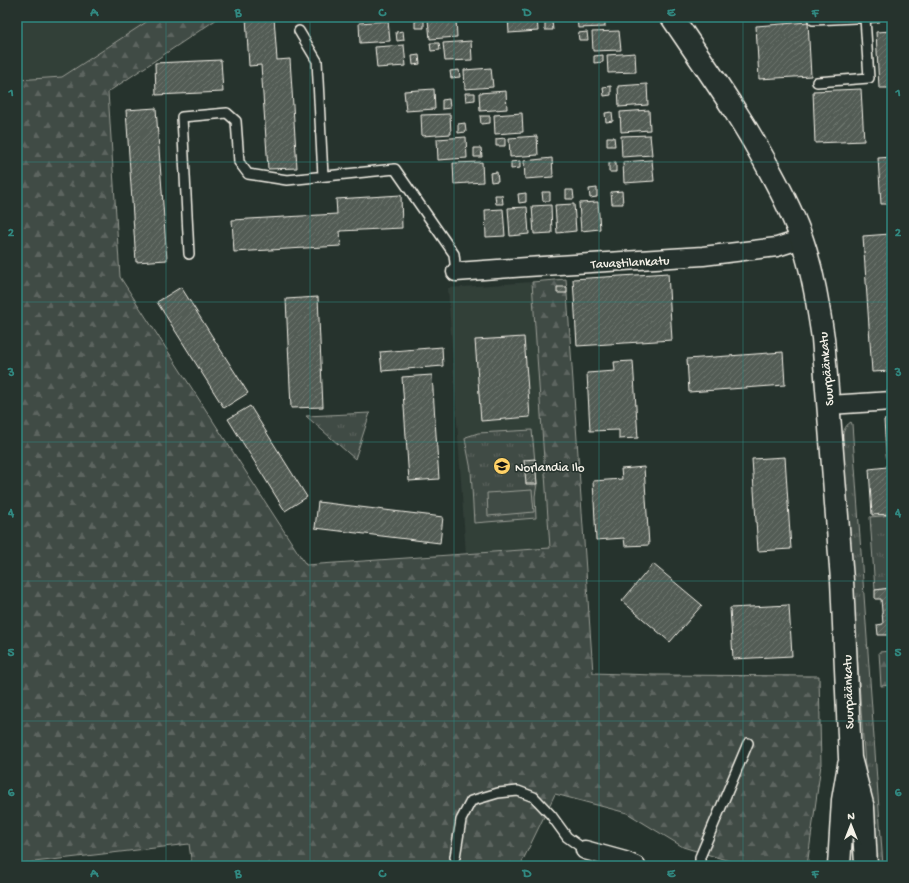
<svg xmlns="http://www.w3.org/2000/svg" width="909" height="883" font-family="'Gochi Hand',sans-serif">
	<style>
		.built { fill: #333f39 }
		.grass { fill: url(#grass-tufts); stroke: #9a9e96 }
		.forest { fill: url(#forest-firs); stroke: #9a9e96 }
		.pitch { fill: #414b45; stroke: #9a9e96 }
		.building { fill: url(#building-hatch); stroke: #f4f1e8 }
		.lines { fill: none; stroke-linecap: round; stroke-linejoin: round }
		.lane-casing { stroke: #f4f1e8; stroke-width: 12 }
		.street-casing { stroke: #f4f1e8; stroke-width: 21 }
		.secondary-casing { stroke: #f4f1e8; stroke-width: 25 }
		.lane { stroke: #26332d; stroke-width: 9 }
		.street { stroke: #26332d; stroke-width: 18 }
		.secondary { stroke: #26332d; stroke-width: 22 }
		.grid { fill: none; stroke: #318880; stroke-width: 1; stroke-opacity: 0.55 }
		.labels { text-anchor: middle; stroke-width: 3; stroke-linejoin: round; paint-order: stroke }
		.street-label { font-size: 13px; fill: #f4f1e8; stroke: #26332d }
		.poi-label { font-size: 13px; fill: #f4f1e8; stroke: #26332d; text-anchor: start }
		.neatline { fill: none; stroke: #318880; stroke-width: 1.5 }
		.grid-label { font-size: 13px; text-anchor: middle; font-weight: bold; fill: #318880 }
	</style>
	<defs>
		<pattern id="grass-tufts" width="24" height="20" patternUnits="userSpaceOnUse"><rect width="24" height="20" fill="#414b45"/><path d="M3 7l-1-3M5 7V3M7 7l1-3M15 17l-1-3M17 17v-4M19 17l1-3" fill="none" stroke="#5d6560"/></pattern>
		<pattern id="forest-firs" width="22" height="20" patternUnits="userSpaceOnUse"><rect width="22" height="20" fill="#414b45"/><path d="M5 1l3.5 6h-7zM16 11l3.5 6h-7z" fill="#5d6560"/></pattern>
		<pattern id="building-hatch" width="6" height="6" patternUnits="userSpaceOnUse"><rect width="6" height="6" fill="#525c55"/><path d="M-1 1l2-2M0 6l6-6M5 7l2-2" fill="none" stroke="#6c746d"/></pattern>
	</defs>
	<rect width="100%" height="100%" fill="#26332d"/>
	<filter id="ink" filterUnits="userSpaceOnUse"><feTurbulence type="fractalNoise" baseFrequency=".025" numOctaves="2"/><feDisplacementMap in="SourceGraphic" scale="8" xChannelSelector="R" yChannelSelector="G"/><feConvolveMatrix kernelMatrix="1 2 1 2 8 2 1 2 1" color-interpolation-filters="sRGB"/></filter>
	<g filter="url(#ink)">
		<path class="built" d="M17,17h137l-92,60 -45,3z
			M532,282l18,267 -84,6 -18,-267z"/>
		<path class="grass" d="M370,413l-15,46 -49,-43z
			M851,422l1,2 31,442h-11l-30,-426c1,-7 2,-14 9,-18z
			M532,430l5,54 -2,12 1,22 -62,5 -3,-53 -6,-31 1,-2 12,-4z
			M892,515l-1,73 -16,2 -5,-73z"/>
		<path class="forest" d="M154,17h66l-112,75 12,185 186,288 244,-17 -18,-266 34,-3 27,394 61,2 165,1 2,89 -14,101h-61l-63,-19 -56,-34 -72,-19 -33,68 2,4h-332l-3,-22 -172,20v-784l45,-3z
			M892,651v34l-11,1 -2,-34z"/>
		<path class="pitch" d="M532,490l2,22 -46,4 -1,-23z"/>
		<path class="building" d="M246,17h28l3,43 13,-1 7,109 -29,1 -7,-104 -12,1z
			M344,17h28l-28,2z
			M508,17h29l1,14 -29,2z
			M577,17h28v10l-27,1z
			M456,18l1,19 -27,2 -2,-19z
			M424,20v8h-9v-7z
			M388,21l2,20 -30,2 -1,-20z
			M545,21h7l1,9h-8z
			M808,22l3,54 -52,3 -3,-53z
			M403,31l1,9 -7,1 -1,-9z
			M619,31l2,19 -28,1 -1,-19z
			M892,31v57h-13l-3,-56z
			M587,32l1,8h-9l-1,-7z
			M471,41l1,19 -27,1 -2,-18z
			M430,43h9l1,7 -9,1z
			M404,45l2,21 -29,2 -2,-21z
			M635,53l1,19 -28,1 -1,-18z
			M419,55l1,9 -7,1 -1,-9z
			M603,55v7l-9,1v-7z
			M221,60l2,32 -67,3 -1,-32z
			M491,68l2,19 -28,2 -1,-19z
			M459,70l1,7 -9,1 -1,-7z
			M647,84l1,21 -29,2 -1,-21z
			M611,86v9l-7,1 -1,-9z
			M434,89l1,20 -29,2 -2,-20z
			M861,89l3,52 -49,2 -2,-52z
			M506,91l1,18 -27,2 -1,-18z
			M465,93h10v7l-9,1z
			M449,99l1,9 -8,1v-9z
			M156,108l11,152 -31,2 -10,-152z
			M649,110l1,20 -29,2 -1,-20z
			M612,112l1,9 -7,1 -1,-9z
			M522,113l1,19 -28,2 -1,-19z
			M450,114l1,20 -29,2 -1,-21z
			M480,116h10v7l-9,1z
			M465,123l1,9 -8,1v-9z
			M650,135l2,20 -30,2 -1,-21z
			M537,136l1,19 -28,2 -1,-19z
			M466,137l1,21 -29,2 -1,-21z
			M607,137h7l1,9h-8z
			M505,138v8h-9v-7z
			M474,148h7l1,9h-8z
			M892,157v47h-11l-3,-46z
			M552,158l1,19 -28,2 -1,-18z
			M652,160l2,21 -30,2 -1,-21z
			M520,161v7l-9,1v-7z
			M482,162l1,20 -29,2 -1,-21z
			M616,162v10h-7v-9z
			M497,172l1,9 -7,1 -1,-9z
			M597,188v9l-7,1 -1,-9z
			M566,190h7l1,9h-8z
			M622,191l1,13h-11l-1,-12z
			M542,192h8v9h-7z
			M526,193v9l-7,1 -1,-9z
			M401,195l1,33 -62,3 1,15 -107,6 -2,-32 105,-6 -1,-15z
			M495,195h7l1,9h-7z
			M598,202l2,27 -19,2 -2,-28z
			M574,204l2,27 -19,2 -2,-28z
			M551,205l1,28 -18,1 -2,-28z
			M527,207l2,27 -19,2 -2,-28z
			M503,209l2,27 -19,1 -1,-27z
			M890,234l2,33v104l-20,1 -9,-136z
			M668,273l4,67 -95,6 -4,-67z
			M181,287l67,106 -24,15 -67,-106z
			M557,287h10v6h-10z
			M318,297l5,110 -32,1 -5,-109z
			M524,337l6,80 -49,4 -6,-81z
			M442,347l1,19 -61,5 -2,-19z
			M783,352l2,33 -96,7 -2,-33z
			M633,361l5,77 -19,1v-9l-29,1 -3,-58 28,-2 -1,-9z
			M432,375l7,104 -30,2 -7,-104z
			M250,406l57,91 -22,14 -57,-92z
			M892,419v95l-20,1 -3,-46 18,-2 -3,-47z
			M785,457l6,92 -33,2 -6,-92z
			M535,459l2,25h-11l-2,-24z
			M644,467l5,78 -24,1 -1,-8 -28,2 -3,-59 29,-2 -1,-10z
			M318,502l125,15 -3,26 -125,-15z
			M653,564l49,41 -32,37 -48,-41z
			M891,584h1v51h-14l-1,-10 6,-1 -2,-25h-6v-9l16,-2z
			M789,605l3,51 -59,3 -3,-51z"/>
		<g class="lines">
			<g class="lane-casing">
				<path id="lane" d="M813,20l63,-3
					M299,31l18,30 6,115
					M817,82l52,-4 -4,-60
					M189,254l-7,-137 45,-4 9,8 3,41 9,12 39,6 108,-11 59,85 2,18
					M455,857l6,-37 10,-19 27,-8 20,-2 16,6 17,18 16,22 18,13
					M700,866v-9l48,-114"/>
			</g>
			<g class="street-casing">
				<path id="street" d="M456,272l71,-5 176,-11 74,-9 25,-8
					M829,405l63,-4
					M585,850l40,11 11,5"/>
			</g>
			<g class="secondary-casing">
				<path id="secondary" d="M672,17c34,51 70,100 98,154 12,22 24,45 32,69 11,32 16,65 21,98l19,242 8,178 13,50 3,58
					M839,866l4,-66 6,-35"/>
			</g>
			<use href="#lane" class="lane"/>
			<use href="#street" class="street"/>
			<use href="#secondary" class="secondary"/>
		</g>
	</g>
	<path class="grid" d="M166,17v849M310,17v849M454,17v849M599,17v849M743,17v849M17,162h875M17,302h875M17,442h875M17,581h875M17,721h875"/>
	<defs>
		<g id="school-disc" transform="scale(0.9)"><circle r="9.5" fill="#ffd166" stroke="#26332d"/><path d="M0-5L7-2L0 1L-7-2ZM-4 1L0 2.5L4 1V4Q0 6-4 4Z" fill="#111"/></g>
	</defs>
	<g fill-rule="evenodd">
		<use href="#school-disc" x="502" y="466"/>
	</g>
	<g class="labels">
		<g class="street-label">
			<text transform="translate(630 261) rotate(-3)" y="5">Tavastilankatu</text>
			<text transform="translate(825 369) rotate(-95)" y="5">Suurpäänkatu</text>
			<text transform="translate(847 692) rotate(-92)" y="5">Suurpäänkatu</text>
		</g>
		<g class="poi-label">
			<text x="515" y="471">Norlandia Ilo</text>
		</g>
	</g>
	<rect width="909" height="883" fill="none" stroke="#26332d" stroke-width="44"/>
	<g transform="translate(851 825)" stroke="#26332d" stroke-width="3" paint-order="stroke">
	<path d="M0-3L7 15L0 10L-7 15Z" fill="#f4f1e8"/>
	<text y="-6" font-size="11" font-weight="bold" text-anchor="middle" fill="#f4f1e8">N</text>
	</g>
	<rect x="22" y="22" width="865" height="839" class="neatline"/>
	<g class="grid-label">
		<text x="94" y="16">A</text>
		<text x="238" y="16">B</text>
		<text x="382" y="16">C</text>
		<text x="527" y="16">D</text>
		<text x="671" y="16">E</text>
		<text x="815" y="16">F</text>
		<text x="11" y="96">1</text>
		<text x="898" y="96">1</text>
		<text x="11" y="236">2</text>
		<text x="898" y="236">2</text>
		<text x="11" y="376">3</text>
		<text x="898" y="376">3</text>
		<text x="11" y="516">4</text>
		<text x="898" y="516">4</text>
		<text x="11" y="656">5</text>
		<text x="898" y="656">5</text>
		<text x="11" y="796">6</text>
		<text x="898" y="796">6</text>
		<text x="94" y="877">A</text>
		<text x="238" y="877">B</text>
		<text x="382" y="877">C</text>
		<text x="527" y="877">D</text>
		<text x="671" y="877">E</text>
		<text x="815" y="877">F</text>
	</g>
</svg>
